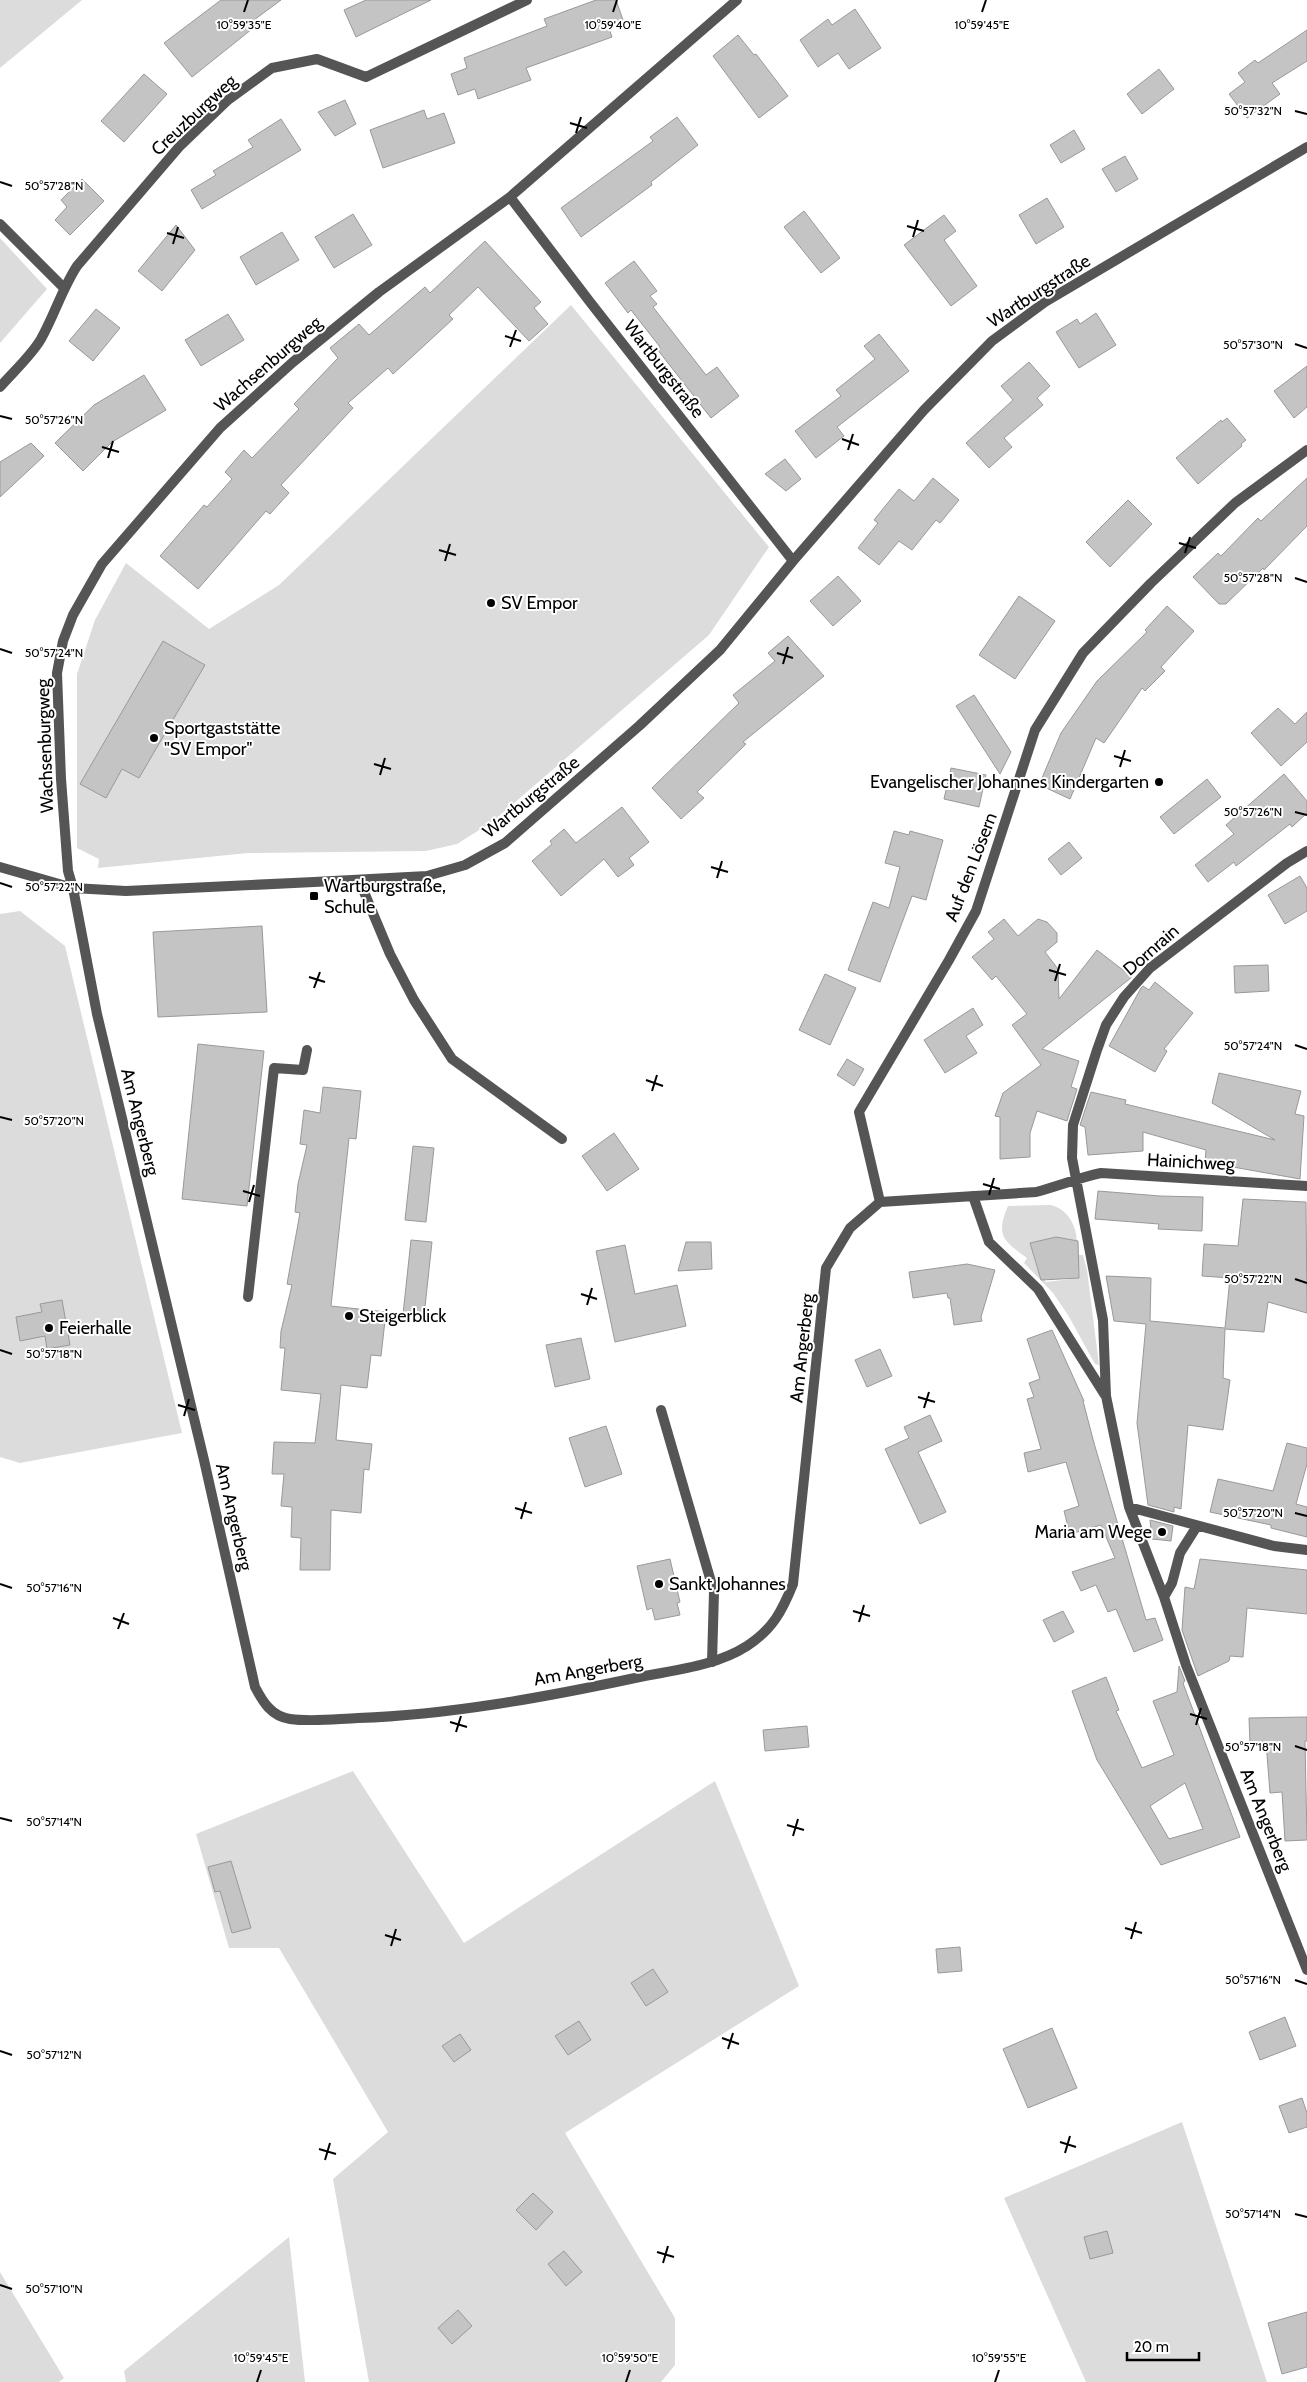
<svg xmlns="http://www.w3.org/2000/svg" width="1307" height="2382" font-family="Cabin,sans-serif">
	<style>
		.green { fill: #dcdcdc }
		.building { fill: #c4c4c4; stroke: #999; fill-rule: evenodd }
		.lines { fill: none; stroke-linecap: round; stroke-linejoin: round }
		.service { stroke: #555; stroke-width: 10 }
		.pedestrian { stroke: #555; stroke-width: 10 }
		.minor { stroke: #555; stroke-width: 10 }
		.ticks { fill: none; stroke: #000; stroke-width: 2 }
		.poi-dot { fill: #000; stroke: #fff; stroke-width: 2 }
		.labels { text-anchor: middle; stroke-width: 4; stroke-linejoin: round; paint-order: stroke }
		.street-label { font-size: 18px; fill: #000; stroke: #fff }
		.poi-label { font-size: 18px; fill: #000; stroke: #fff; text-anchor: start }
		.ticks-label { font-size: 12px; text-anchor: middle; fill: #000; stroke: #fff; stroke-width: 4; stroke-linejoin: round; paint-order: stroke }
	</style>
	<rect width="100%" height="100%" fill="#fff"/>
	<path class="green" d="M0,0h82l-82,68z
		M0,238l47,51 -47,54z
		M571,305l198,242 -60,88 -217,187 -35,22 -31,7 -178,2 -150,15 1,-9 -22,-11v-174l18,-54 31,-57 83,66 70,-44z
		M20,911l45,35 117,487 -162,30 -20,-6v-543z
		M1051,1205c16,4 25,19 26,36l-21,-4 -26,6 7,26 9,13 33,-4 -1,-23h5l4,15 12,95 -4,-1 -27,-49 -15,-22 -29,-30 3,-5c-23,-17 -32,-22 -19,-52z
		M353,1771l111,172 251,-162 84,205 -234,147 110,185v47l-14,17h-292l-36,-203 55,-47 -109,-184h-50l-33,-114z
		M1182,2122l85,260h-181l-82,-184z
		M289,2237l16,145h-179l-2,-11z
		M0,2272l64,106 -5,4h-59z"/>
	<path class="building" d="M221,0h60l-27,20 3,5 -65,52 -28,-34z
		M366,0h65l-75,37 -12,-27z
		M596,0h20l7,20 -15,6 4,11 -86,31 5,12 -53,19 -3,-10 -17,6 -7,-21 16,-6 -3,-10 83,-32 -3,-7z
		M855,9l26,39 -32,21 -11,-16 -20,14 -18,-27 28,-21 4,6z
		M1307,30v31l-35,22 8,11 -33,24 -18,-24 16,-12 -7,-9 17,-13 3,3z
		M738,35l16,20 2,-1 32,42 -29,22 -46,-62z
		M1159,69l15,20 -32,25 -15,-20z
		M144,74l23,20 -43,48 -23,-21z
		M345,100l11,24 -21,12 -17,-24z
		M424,110l3,9 17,-6 11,30 -72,25 -13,-38z
		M677,117l21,28 -47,37 1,3 -71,52 -20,-29 92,-67 -3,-4z
		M281,119l20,31 -99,59 -11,-19 25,-15 -3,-4 40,-24 -5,-7z
		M1074,130l11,19 -24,14 -11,-18z
		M1125,156l13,23 -22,13 -14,-23z
		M82,179l22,22 -34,34 -15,-15 12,-13 -6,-7z
		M1047,198l17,29 -28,17 -17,-29z
		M804,211l36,47 -19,15 -37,-46z
		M353,214l19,31 -38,23 -19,-31z
		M944,215l12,16 -12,9 33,46 -26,20 -47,-61z
		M176,225l19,25 -33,41 -24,-20z
		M282,232l17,28 -43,25 -16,-28z
		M485,241l56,61 -7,6 14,16 -19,17 -51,-54 -29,28 4,4 -38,35 -22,20 -5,-6 -40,35 5,5 -72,77 8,8 -19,21 -4,-3 -68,78 -38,-33 44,-51 3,2 25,-28 -7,-7 19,-22 8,8 47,-49 -5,-5 44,-46 -8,-10 29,-24 10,11 56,-48 5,6z
		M634,261l23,30 -7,5 7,8 -4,3 53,68 11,-8 22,29 -28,22 -54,-69 3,-2 -29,-37 -3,3 -23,-30z
		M96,309l24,19 -27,33 -24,-20z
		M1096,313l20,32 -37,23 -23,-36 21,-13 3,5z
		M228,314l16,26 -43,26 -16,-26z
		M879,334l30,37 -72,56 7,9 -28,22 -21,-27 46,-35 -5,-6 39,-31 -11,-13z
		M1029,362l21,24 -13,12 6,7 -39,33 8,9 -23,21 -23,-25 47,-43 -12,-14z
		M1307,366v41l-13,11 -20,-27z
		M144,375l22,35 -54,32 -29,29 -28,-28 39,-38z
		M1227,418l19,22 -5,4 1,2 -44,38 -22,-26 45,-38 1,2z
		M31,443l13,13 -44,41v-35z
		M785,459l16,20 -15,12 -21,-17z
		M933,478l26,22 -19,23 -4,-3 -24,30 -13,-9 -20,24 -21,-17 20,-25 -4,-3 25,-31 15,12z
		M1307,478v48l-43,44 -1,-2 -37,36h-7l-26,-27 25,-24 3,3 37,-38 3,3z
		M1128,500l24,24 -42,43 -24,-25z
		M838,576l23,25 -28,25 -23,-25z
		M1019,596l36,25 -40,58 -36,-24z
		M1167,606l27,25 -33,36 4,4 -20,20 -3,-3 -38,55 -8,-5 -26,61 -28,-13v-8l19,-45 36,-52 50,-49 -2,-2z
		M788,636l36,40 -81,66 3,2 -49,48 7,6 -23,21 -29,-31 87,-85 -6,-8 42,-34 -7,-8z
		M163,641l42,24 -66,113 -17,-9 -16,29 -26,-14z
		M974,695l37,57 -11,22 -44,-68z
		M1278,708l17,16 12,-12v30l-26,24 -30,-33z
		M951,768l35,7 -7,32 -35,-8z
		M1284,774l23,27v12l-15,14 -2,-3 -54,42 -2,-4 -26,20 -13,-17 39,-31 -8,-9z
		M1207,779l14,18 -47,37 -14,-17z
		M622,807l27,35 -20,16 5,7 -16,12 -14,-18 -43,37 -29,-35 20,-17 -2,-3 14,-12 12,14z
		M894,831l15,4 1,-4 33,9 -17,60 -14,-4 -32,86 -32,-12 25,-68 16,6 11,-41 -15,-4z
		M1069,842l13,16 -21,17 -13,-16z
		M1300,876l7,12v23l-22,13 -17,-29z
		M1004,919l14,17 20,-17 9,3 10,11v9l-12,10 13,17 1,30 38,-49 35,27 -90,72 37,12 -8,26 6,2 -10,32 -30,-10 -7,22v24l-30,2v-42l-5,-1 8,-23 38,-28 -29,-40 15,-11 -31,-38 -4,4 -20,-23 22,-18 -6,-7z
		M262,926l5,86 -109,5 -5,-85z
		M1268,965l1,26 -34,2 -1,-27z
		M825,974l31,14 -26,57 -31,-15z
		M1155,982l38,31 -29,36 3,2 -12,21 -46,-26 32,-58 2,-2 6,4z
		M973,1008l10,17 -17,11 11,17 -32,20 -21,-33z
		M198,1044l66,7 -17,155 -65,-7z
		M847,1059l17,10 -10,17 -17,-11z
		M1219,1073l82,18 -6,23 9,2 -4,63 -95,-17 1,-12 -63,-18v19l-55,4 -3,-28 -5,-2 11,-33 35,8 -1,4 150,36 -63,-37z
		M323,1087l38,4 -5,48 -7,-1 -18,168 55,6 -5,44 -10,-1 -4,33 -26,-3 -5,55 36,4 -3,26 -5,-1 -3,44 -30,-3 -1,60h-30l1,-32 -10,-1 1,-30 -11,-1 3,-32h-12l2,-32 41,1 6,-49 -40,-4 4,-42h-5l1,-17 11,-46 -5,-1 13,-71 -5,-1 3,-28 9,-39 -7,-1 4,-34 16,3z
		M614,1133l25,36 -32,22 -25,-35z
		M413,1146l21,2 -8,74 -21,-2z
		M1098,1191l62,5 43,1 -1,34 -44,-2 1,-5 -64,-5z
		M1243,1199l63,3 1,111 -39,-11 -4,30 -39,-3 -2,49 7,2 -7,50 -35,-5 -7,84 -7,-2v5l-26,-7 -11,-82 9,-99 -32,-3 -8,-45 45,2 -1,43 75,7 5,-50 -28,-2 2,-32 34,2z
		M1056,1237l22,4 1,37 -38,2 -11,-37z
		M411,1240l21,2 -8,74 -21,-2z
		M686,1242h25l1,27 -34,2z
		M625,1245l10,49 42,-9 9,41 -71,16 -19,-91z
		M967,1264l28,6 -14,47 1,4 -28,4 -4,-27h-2l-1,-5 -34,5 -4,-26z
		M62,1300l8,45 -23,4 -2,-13 -25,5 -4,-24 26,-5 -2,-8z
		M1052,1330l32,71h-1l11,42 52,177 9,-2 8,22 -29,12 -18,-43 -8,3 -12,-27 -15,6 -9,-19 43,-14 -14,-33 -31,9 -6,-23 15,-5 -13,-44 -38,10 -4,-19 17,-4 -14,-50 7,-2 -5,-14 11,-4 -13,-40z
		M581,1338l9,41 -35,8 -9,-42z
		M880,1349l12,27 -25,11 -12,-27z
		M930,1415l12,26 -24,11 28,60 -26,12 -35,-75 24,-11 -5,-11z
		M606,1426l16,48 -37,13 -16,-49z
		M1287,1443l20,5v16l-11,40 11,3v30l-36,-9v-3l-61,-13 8,-33 55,12z
		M1150,1520l23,6 -2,15 -19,-2z
		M670,1559l10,43 -3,1 3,12 -25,5 -3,-12 -5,2 -10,-44z
		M1200,1559l107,11v44l-60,-6 -4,49 -13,-1 -1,5 -31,15 -16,-46 3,-43 9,2z
		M1063,1611l11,21 -20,10 -11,-22z
		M1179,1666l6,15 -2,2 57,154 -79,28 -64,-105 -25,-69 34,-14 13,33 -3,1 26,57 32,-13 -21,-54 24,-9zM1185,1783l18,46 -34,10 -19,-33z
		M1307,1717v24h-2l2,99 -22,1 -3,-49 -12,1 -4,-51h-16l-1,-24z
		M807,1726l2,21 -44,4 -2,-21z
		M231,1861l20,67 -19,5 -12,-42 -5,1 -7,-25z
		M960,1947l2,24 -24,2 -2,-24z
		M653,1969l15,23 -22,14 -15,-23z
		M1285,2017l11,29 -36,14 -11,-28z
		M579,2021l12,19 -23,15 -13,-19z
		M1052,2028l25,60 -49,20 -25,-59z
		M460,2034l11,16 -17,12 -12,-16z
		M1302,2098l5,15v14l-18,6 -10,-27z
		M533,2193l20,19 -17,18 -20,-20z
		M1107,2231l6,22 -23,6 -6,-22z
		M564,2251l18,21 -16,14 -18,-22z
		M458,2310l14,16 -20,18 -14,-16z
		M1307,2312v55l-25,7 -14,-51z"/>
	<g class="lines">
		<path class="service" d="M0,224l63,63
			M359,880l31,74 24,46 38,59 110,80
			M661,1410l53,182 -2,70"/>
		<path class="pedestrian" d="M248,1297l26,-229 29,2 4,-20"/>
		<path class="minor" d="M737,0l-227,197 -131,95 -86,70 -73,66 -118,136 -29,51 -10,26 -6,32 4,106 7,92 5,17 24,126 107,446 51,227c8,15 16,29 35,32 22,3 45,0 68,-1 90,-3 188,-21 277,-40 37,-8 79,-11 112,-32 26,-17 35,-35 46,-62l33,-316 24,-40 30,-26 156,-10c22,-6 42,-14 65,-19l206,13
			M510,197l80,105 203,259
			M0,387c13,-15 31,-31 41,-48 14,-25 21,-50 36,-73l102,-119 49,-47 44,-32 45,-9 49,18 161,-77
			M1307,851l-20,12 -137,105 -26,29 -18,28 -9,25 -24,75 -1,33 31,162 3,76 23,111 35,90 22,68 121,305
			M0,867l73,21 53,3 188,-9 113,-6 38,-11 40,-22 134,-117 81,-76 73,-89 131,-151 68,-69 53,-39 262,-155
			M973,1196l16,46 49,47 67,106
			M880,1202l-21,-90 90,-152 27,-49 59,-181 48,-77 68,-70 84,-80 72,-53
			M1129,1507l145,39 33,4
			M1164,1597l8,-14 8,-30 17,-27"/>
	</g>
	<path class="ticks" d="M244,12l4,-12M613,12l4,-12M982,12l4,-12M1295,111l12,3M570,123l17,5M576,133l5,-16M0,182l12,4M907,226l17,5M167,233l17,5M913,237l5,-17M173,244l5,-17M505,336l16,5M1295,344l12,4M510,347l6,-17M0,416l12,3M842,439l17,6M102,447l17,5M848,450l5,-16M108,458l5,-17M1179,543l17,5M439,550l17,5M1185,553l5,-16M445,561l5,-17M1295,578l12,4M0,649l12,4M777,653l16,5M783,664l5,-17M1114,756l17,5M374,764l17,5M1120,767l5,-17M380,775l5,-17M1295,812l12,3M711,867l17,5M717,878l5,-17M0,883l12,4M1049,970l17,5M309,977l16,5M1055,981l5,-17M314,988l6,-16M1295,1045l12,4M646,1080l17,6M652,1091l5,-16M0,1117l12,3M983,1184l17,5M243,1191l17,5M989,1195l5,-17M249,1202l5,-17M1295,1279l12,4M581,1294l16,5M587,1305l5,-17M0,1350l12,4M918,1397l17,5M178,1405l17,5M924,1408l5,-16M184,1416l5,-17M515,1508l17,5M1295,1513l12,3M521,1519l5,-17M0,1584l12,4M853,1611l17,5M113,1618l16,6M859,1622l5,-17M118,1629l6,-16M1190,1714l17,5M450,1722l17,5M1196,1725l5,-17M456,1732l5,-16M1295,1746l12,4M0,1818l12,3M787,1825l17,5M793,1836l5,-17M1125,1928l17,5M385,1935l16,5M1131,1939l5,-17M391,1946l5,-17M1295,1980l12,4M722,2038l17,6M728,2049l5,-16M0,2051l12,4M1060,2142l16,5M319,2149l17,5M1065,2153l5,-17M325,2160l5,-17M1295,2214l12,3M657,2252l17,5M663,2263l5,-17M0,2285l12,4M257,2382l4,-12M626,2382l4,-12M995,2382l4,-12"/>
	<g class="poi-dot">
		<circle cx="491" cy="603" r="5"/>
		<circle cx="154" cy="738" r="5"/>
		<circle cx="1159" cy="782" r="5"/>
		<rect x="309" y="891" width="10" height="10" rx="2.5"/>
		<circle cx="349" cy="1316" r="5"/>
		<circle cx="49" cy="1328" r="5"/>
		<circle cx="1162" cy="1532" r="5"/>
		<circle cx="659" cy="1584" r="5"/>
	</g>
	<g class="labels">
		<g class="street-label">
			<text transform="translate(194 115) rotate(-43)" y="6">Creuzburgweg</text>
			<text transform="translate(1039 291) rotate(-33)" y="6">Wartburgstraße</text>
			<text transform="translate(268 364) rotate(-41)" y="6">Wachsenburgweg</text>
			<text transform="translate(664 369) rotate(52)" y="6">Wartburgstraße</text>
			<text transform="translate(45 746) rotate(-92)" y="6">Wachsenburgweg</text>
			<text transform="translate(531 797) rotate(-39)" y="6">Wartburgstraße</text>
			<text transform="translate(971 867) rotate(-69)" y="6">Auf den Lösern</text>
			<text transform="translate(1151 950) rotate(-41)" y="6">Dornrain</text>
			<text transform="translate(140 1122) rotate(76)" y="6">Am Angerberg</text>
			<text transform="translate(1191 1162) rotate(3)" y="6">Hainichweg</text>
			<text transform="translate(802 1348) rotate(-84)" y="6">Am Angerberg</text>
			<text transform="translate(234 1517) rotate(77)" y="6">Am Angerberg</text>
			<text transform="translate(588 1670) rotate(-10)" y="6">Am Angerberg</text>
			<text transform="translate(1266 1820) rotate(68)" y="6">Am Angerberg</text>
		</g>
		<g class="poi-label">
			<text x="501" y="609">SV Empor</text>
			<text x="164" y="734">Sportgaststätte<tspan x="164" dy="21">"SV Empor"</tspan></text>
			<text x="1149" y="788" text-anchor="end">Evangelischer Johannes Kindergarten</text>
			<text x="324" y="892">Wartburgstraße,<tspan x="324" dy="21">Schule</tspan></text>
			<text x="359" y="1322">Steigerblick</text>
			<text x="59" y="1334">Feierhalle</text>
			<text x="1152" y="1538" text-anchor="end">Maria am Wege</text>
			<text x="669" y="1590">Sankt Johannes</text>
		</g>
	</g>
	<g class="ticks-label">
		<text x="244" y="29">10°59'35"E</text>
		<text x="613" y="29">10°59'40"E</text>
		<text x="982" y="29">10°59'45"E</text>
		<text x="1253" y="115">50°57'32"N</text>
		<text x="54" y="190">50°57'28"N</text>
		<text x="1253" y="349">50°57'30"N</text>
		<text x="54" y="424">50°57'26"N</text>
		<text x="1253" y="582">50°57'28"N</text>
		<text x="54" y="657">50°57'24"N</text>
		<text x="1253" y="816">50°57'26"N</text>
		<text x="54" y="891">50°57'22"N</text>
		<text x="1253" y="1050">50°57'24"N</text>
		<text x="54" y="1125">50°57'20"N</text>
		<text x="1253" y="1283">50°57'22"N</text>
		<text x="54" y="1358">50°57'18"N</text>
		<text x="1253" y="1517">50°57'20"N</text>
		<text x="54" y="1592">50°57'16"N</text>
		<text x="1253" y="1751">50°57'18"N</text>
		<text x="54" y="1826">50°57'14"N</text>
		<text x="1253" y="1984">50°57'16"N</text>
		<text x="54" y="2059">50°57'12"N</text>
		<text x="1253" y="2218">50°57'14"N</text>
		<text x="54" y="2293">50°57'10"N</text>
		<text x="261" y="2362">10°59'45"E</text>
		<text x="630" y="2362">10°59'50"E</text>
		<text x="999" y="2362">10°59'55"E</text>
	</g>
	<path d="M1127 2352v8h72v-8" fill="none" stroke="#000000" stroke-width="2.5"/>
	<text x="1134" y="2352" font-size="15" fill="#000000" stroke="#ffffff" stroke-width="4" paint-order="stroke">20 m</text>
</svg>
